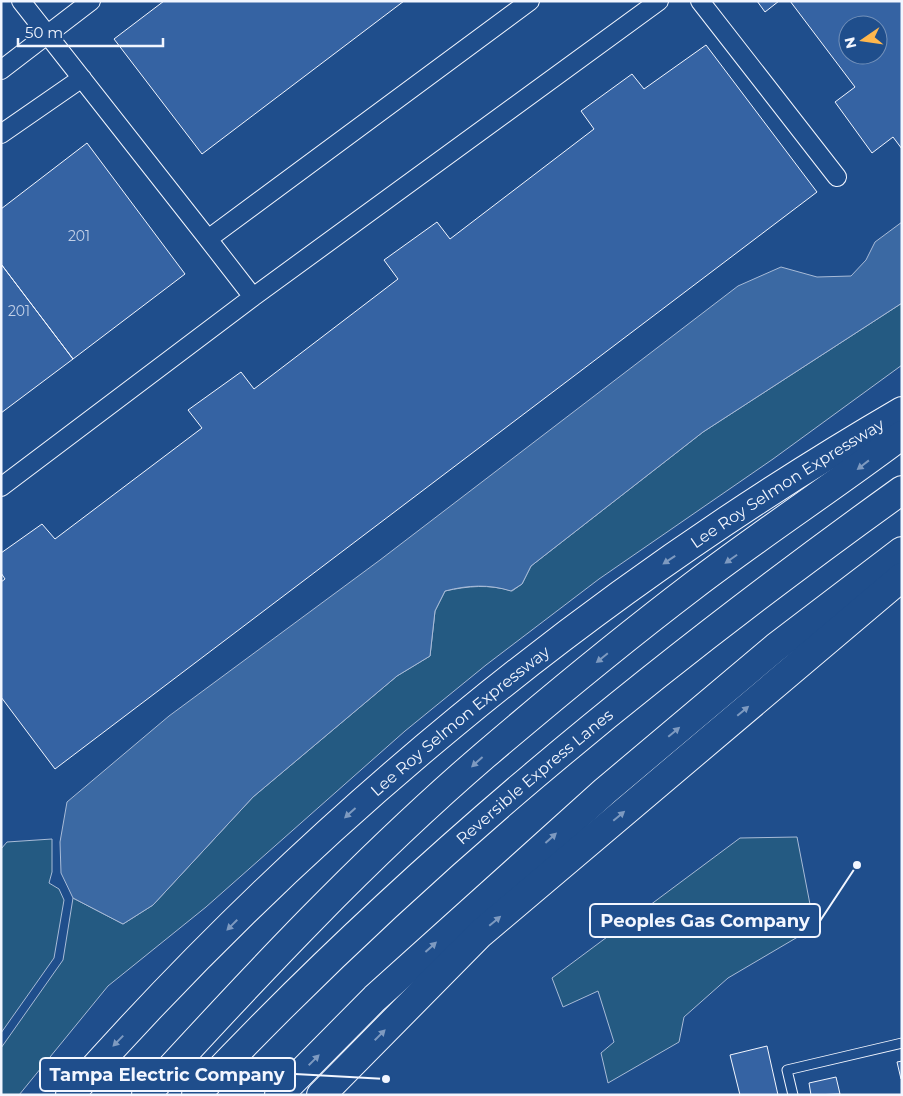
<svg xmlns="http://www.w3.org/2000/svg" width="903" height="1096" font-family="Montserrat,sans-serif">
	<style>
		.green { fill: #245a82; stroke: #a8bbd7 }
		.water { fill: #3b69a3; stroke: #a8bbd7 }
		.building { fill: #3563a3; stroke: #f2f6ff; fill-rule: evenodd }
		.lines { fill: none; stroke-linecap: round; stroke-linejoin: round }
		.lane-casing { stroke: #f2f6ff; stroke-width: 11 }
		.street-casing { stroke: #f2f6ff; stroke-width: 20 }
		.highway-casing { stroke: #f2f6ff; stroke-width: 30 }
		.lane { stroke: #1f4e8c; stroke-width: 9 }
		.street { stroke: #1f4e8c; stroke-width: 18 }
		.highway { stroke: #1f4e8c; stroke-width: 28 }
		.oneway { fill: #7e9ac0 }
		.labels { text-anchor: middle; stroke-width: 4; stroke-linejoin: round; paint-order: stroke }
		.number-label { font-size: 14px; fill: #c3d1e8 }
		.street-label { font-size: 16px; fill: #f2f6ff; stroke: #1f4e8c }
		.leader { fill: none; stroke: #f2f6ff; stroke-width: 2 }
		.callout-dot { fill: #f2f6ff; stroke: #1f4e8c; stroke-width: 2 }
		.callout { fill: #1f4e8c; stroke: #f2f6ff; stroke-width: 2 }
		.callout-label { font-size: 18px; text-anchor: middle; font-weight: bold; fill: #f2f6ff }
	</style>
	<rect width="100%" height="100%" fill="#1f4e8c"/>
	<path class="green" d="M902,303v62l-129,94 -174,120 -113,86 -81,66 -199,176 -98,79 -89,109h-18v-47l62,-88 10,-62 50,26 30,-19 100,-108 144,-121 33,-20 5,-45 10,-20c23,-5 44,-7 67,0l10,-7 9,-18 172,-134z
		M797,837l17,88 -1,3 -85,50 -44,39 -5,25 -71,41 -7,-30 13,-11 -16,-51 -35,16 -11,-29 188,-140z
		M52,839v33l-3,11 10,6 5,11 -10,58 -53,75v-184l6,-7z"/>
	<path class="water" d="M902,222v81l-199,129 -172,134 -9,18 -11,7c-22,-7 -43,-6 -66,0l-10,20 -5,45 -33,20 -144,121 -100,108 -30,19 -50,-26 -12,-25 -1,-31 7,-40 102,-86 211,-156 358,-274 43,-19 36,10 34,-1 15,-16 9,-18z"/>
	<path class="building" d="M164,1h240l-202,153 -88,-115z
		M757,1h22l-14,11z
		M790,1h112v148l-9,-12 -21,16 -37,-51 20,-15zM848,25h30v30h-30z
		M706,45l111,147 -762,577 -54,-72v-115l4,-3 -4,-6v-20l41,-29 13,15 147,-111 -14,-18 53,-38 13,17 144,-110 -14,-19 53,-38 13,17 144,-110 -13,-18 51,-37 12,15z
		M87,143l98,131 -112,85 -72,-95v-55z
		M1,264l72,95 -72,54z
		M767,1046l11,49h-38l-10,-40z
		M902,1061v18h-1l-4,-17z
		M836,1077l4,17 -29,1 -2,-12z"/>
	<g class="lines">
		<g class="lane-casing">
			<path id="lane" d="M793,1095l-6,-25 115,-27"/>
		</g>
		<g class="street-casing">
			<path id="street" d="M21,1l187,238 322,-238
				M700,1l137,176
				M1,70l90,-69
				M1,134l81,-56
				M208,239l45,58 406,-296
				M1,487l252,-190"/>
		</g>
		<g class="highway-casing">
			<g id="highway">
				<path id="s1" d="M70,1095c238,-270 521,-503 832,-684"/>
				<path d="M146,1095c108,-118 217,-235 339,-340 68,-58 137,-115 208,-169 68,-52 140,-99 209,-151"/>
				<path id="s2" d="M196,1095c212,-226 454,-424 706,-605"/>
				<path d="M279,1095l96,-97 230,-207 171,-144 126,-96"/>
				<path d="M321,1095l159,-161 422,-357"/>
			</g>
		</g>
		<use href="#lane" class="lane"/>
		<use href="#street" class="street"/>
		<use href="#highway" class="highway"/>
	</g>
	<defs><path id="oneway-solid" d="M-6-.8H1V-3.2L6.5 0L1 3.2V.8H-6Z" transform="scale(1.25)"/></defs>
	<g class="oneway">
		<use href="#oneway-solid" transform="translate(863 465) rotate(142)"/>
		<use href="#oneway-solid" transform="translate(731 559) rotate(145)"/>
		<use href="#oneway-solid" transform="translate(669 560) rotate(146)"/>
		<use href="#oneway-solid" transform="translate(602 658) rotate(141)"/>
		<use href="#oneway-solid" transform="translate(743 711) rotate(-40)"/>
		<use href="#oneway-solid" transform="translate(674 732) rotate(-40)"/>
		<use href="#oneway-solid" transform="translate(477 762) rotate(138)"/>
		<use href="#oneway-solid" transform="translate(350 813) rotate(138)"/>
		<use href="#oneway-solid" transform="translate(619 816) rotate(-40)"/>
		<use href="#oneway-solid" transform="translate(551 838) rotate(-42)"/>
		<use href="#oneway-solid" transform="translate(495 921) rotate(-40)"/>
		<use href="#oneway-solid" transform="translate(232 925) rotate(135)"/>
		<use href="#oneway-solid" transform="translate(431 947) rotate(-42)"/>
		<use href="#oneway-solid" transform="translate(380 1035) rotate(-45)"/>
		<use href="#oneway-solid" transform="translate(118 1041) rotate(134)"/>
		<use href="#oneway-solid" transform="translate(314 1060) rotate(-45)"/>
	</g>
	<g class="labels">
		<g class="number-label">
			<text x="79" y="241">201</text>
			<text x="19" y="316">201</text>
		</g>
		<g class="street-label">
			<text dy="6" stroke="none"><textPath href="#s1" startOffset="946">Lee Roy Selmon Expressway</textPath></text>
			<text dy="6" stroke="none"><textPath href="#s1" startOffset="541">Lee Roy Selmon Expressway</textPath></text>
			<text dy="6" stroke="none"><textPath href="#s2" startOffset="465">Reversible Express Lanes</textPath></text>
		</g>
	</g>
	<path class="leader" d="M857 865L820 921M386 1079L295 1074"/>
	<g class="callout-dot">
		<circle cx="857" cy="865" r="5"/>
		<circle cx="386" cy="1079" r="5"/>
	</g>
	<g class="callout">
		<rect x="590" y="904" width="230" height="33" rx="5"/>
		<rect x="40" y="1058" width="255" height="33" rx="5"/>
	</g>
	<g class="callout-label">
		<text x="705" y="927">Peoples Gas Company</text>
		<text x="167" y="1081">Tampa Electric Company</text>
	</g>
	<rect width="903" height="1096" fill="none" stroke="#f2f6ff" stroke-width="5"/>
	<g transform="translate(863 40) rotate(257)"><circle r="24" fill="#1f4e8c" stroke="#7391ba"/>
	<path d="M0-4L9 19L0 12L-9 19Z" fill="#ffb74d"/>
	<text y="-8" font-size="14" font-weight="bold" text-anchor="middle" fill="#f2f6ff">N</text>
	</g>
	<path d="M18 38v8h145v-8" fill="none" stroke="#f2f6ff" stroke-width="2.5"/>
	<text x="25" y="38" font-size="15" fill="#f2f6ff" stroke="#1f4e8c" stroke-width="4" paint-order="stroke">50 m</text>
</svg>
